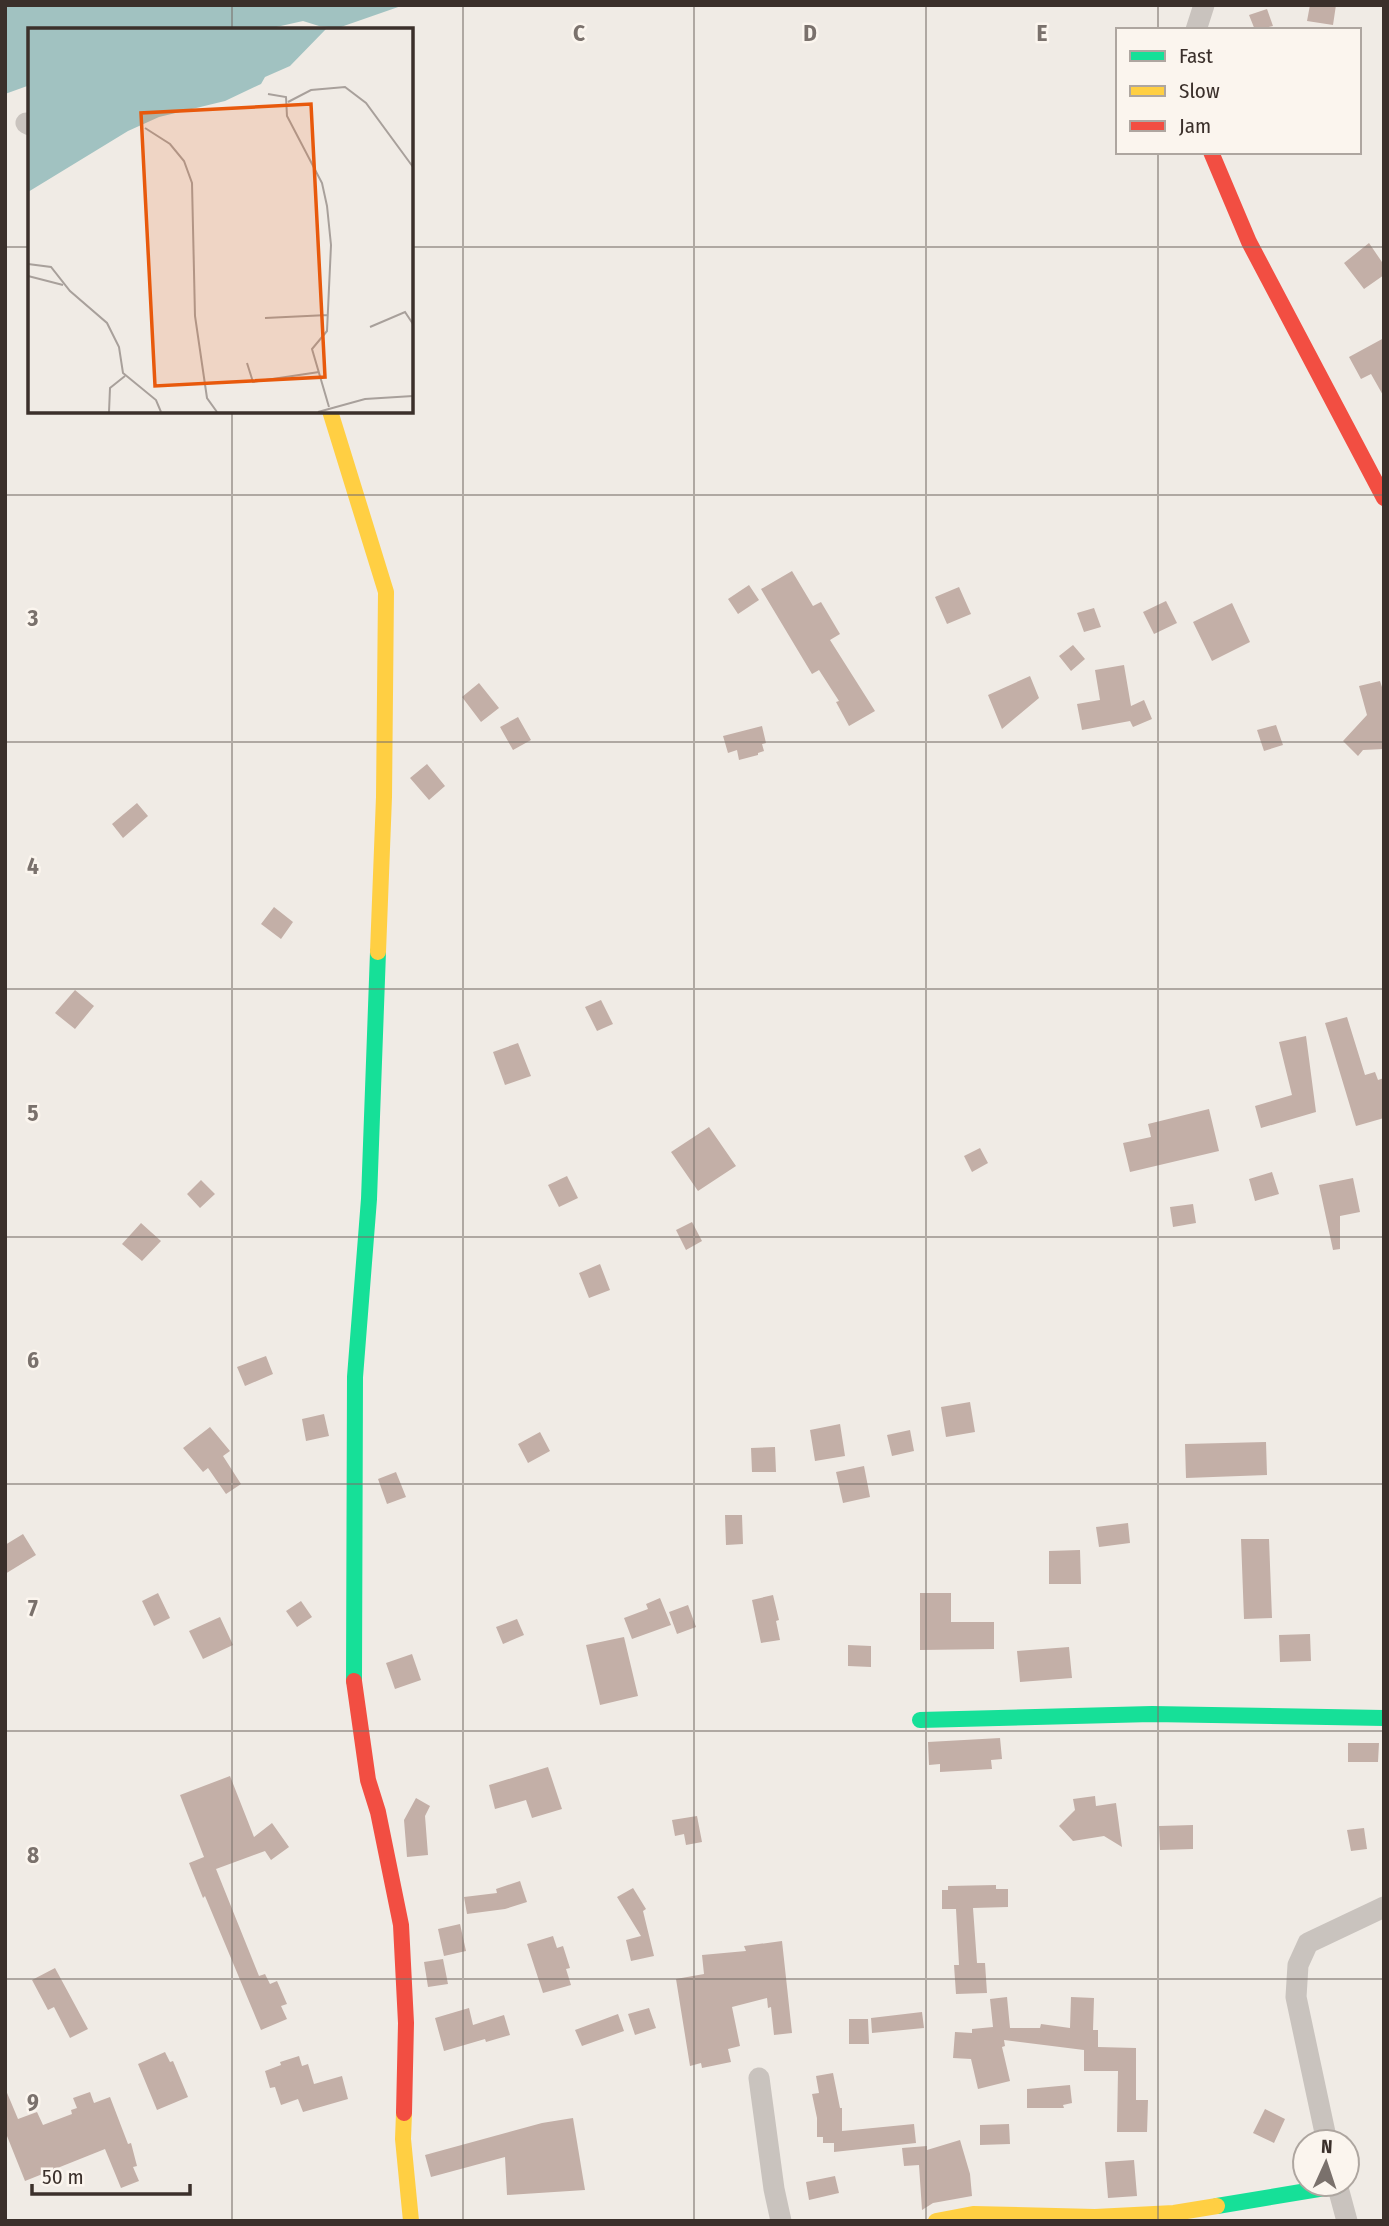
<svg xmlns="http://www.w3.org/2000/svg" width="1389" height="2226" font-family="'Fira Sans Condensed',sans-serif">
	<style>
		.water { fill: #a1c2c1 }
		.building { fill: #c3afa7 }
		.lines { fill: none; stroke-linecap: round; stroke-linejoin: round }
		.street { stroke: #c9c3be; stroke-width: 21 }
		.fast { stroke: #16e098; stroke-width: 16 }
		.slow { stroke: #ffcf43; stroke-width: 16 }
		.jam { stroke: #f24e42; stroke-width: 16 }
		.grid { fill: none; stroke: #7a716c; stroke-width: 2; stroke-opacity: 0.55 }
		.inset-road { fill: none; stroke: #a8a09b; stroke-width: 2 }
		.view { fill: #e8590c; fill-opacity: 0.15; stroke: #e8590c; stroke-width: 3.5 }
		.inset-edge { fill: none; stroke: #3b302b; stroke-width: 3.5 }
		.grid-label { font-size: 23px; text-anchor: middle; font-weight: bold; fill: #7a716c; stroke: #fbf5ee; stroke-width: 5; stroke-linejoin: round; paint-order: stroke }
	</style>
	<rect width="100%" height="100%" fill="#f0ebe5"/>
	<path class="water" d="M5,5h399l-66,23 -19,-2 -16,-5 -40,9h-233v55l-25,9z"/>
	<path class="building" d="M1310,5h26l-3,20 -26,-4z
		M1267,9l6,17 -18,4 -6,-15z
		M1369,243l15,22v10l-20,14 -20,-26z
		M1384,338v59l-13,-23 -10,5 -12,-22z
		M792,571l21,35 8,-4 19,32 -10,6 45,71 -26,15 -13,-24 3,-1 -20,-31 -7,4 -51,-85z
		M749,585l10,15 -21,14 -10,-15z
		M959,587l12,27 -24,10 -12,-27z
		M1166,601l11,22 -23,11 -11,-22z
		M1232,603l18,39 -38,19 -19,-39z
		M1094,608l7,19 -17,5 -7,-19z
		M1073,645l12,14 -14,12 -12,-15z
		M1124,665l7,41 13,-6 8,19 -19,8 -3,-6 -48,9 -5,-26 23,-4 -5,-30z
		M1030,676l9,22 -37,31 -14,-34z
		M1380,681l4,12v56l-21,1 -5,6 -15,-15 24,-26 -8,-29z
		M479,683l20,25 -18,14 -19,-25z
		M518,717l13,23 -18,10 -13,-23z
		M1276,725l7,20 -19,6 -7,-21z
		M762,726l4,17 -4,1 2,7 -6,2v2l-19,5 -2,-10 -9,3 -5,-17z
		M427,764l18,22 -16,14 -19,-22z
		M137,803l11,13 -25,22 -11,-14z
		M274,907l19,15 -12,17 -20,-15z
		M75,990l19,16 -19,23 -20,-16z
		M601,1000l12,24 -16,7 -12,-24z
		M1347,1017l18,58 10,-3 3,8 6,-2v40l-28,8 -31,-103z
		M1306,1036l10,76 -55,16 -6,-22 37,-11 -13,-53z
		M518,1043l13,33 -26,9 -12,-33z
		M1209,1109l10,42 -89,21 -7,-29 28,-6 -3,-13z
		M709,1127l27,39 -38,25 -27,-39z
		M980,1148l8,15 -16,9 -8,-16z
		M1272,1172l7,22 -24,7 -6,-22z
		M567,1176l11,22 -19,9 -11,-22z
		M1353,1178l7,34 -20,4v33l-7,1 -14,-65z
		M201,1180l14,14 -15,14 -13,-14z
		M1193,1204l3,19 -23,4 -3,-20z
		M692,1222l10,19 -16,9 -10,-20z
		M141,1223l20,18 -19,20 -20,-17z
		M600,1264l10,26 -21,8 -10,-25z
		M266,1356l7,18 -28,12 -8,-19z
		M970,1402l5,30 -29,5 -5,-30z
		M324,1414l5,22 -23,5 -4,-22z
		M840,1424l5,32 -30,5 -5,-31z
		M210,1427l20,24 -7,5 18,28 -15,10 -18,-26 -5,4 -20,-24z
		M910,1430l4,21 -22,5 -5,-21z
		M540,1432l10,19 -22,12 -10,-19z
		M1266,1442l1,33 -81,3 -1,-34z
		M775,1447l1,25h-24l-1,-24z
		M864,1466l6,31 -27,6 -7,-31z
		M396,1472l10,25 -19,7 -9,-25z
		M725,1515h17l1,29 -17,1z
		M1128,1523l2,20 -31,4 -3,-20z
		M23,1534l13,21 -31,19v-29z
		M1241,1539h28l3,79 -28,1z
		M1080,1550l1,34h-32v-33z
		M158,1593l12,25 -16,8 -12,-25z
		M920,1593h31v29h43v27l-74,1z
		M773,1595l6,25 -3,1 4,19 -19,3 -9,-43z
		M660,1598l11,27 -39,14 -8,-21 24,-9 -2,-5z
		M301,1601l11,16 -15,10 -11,-16z
		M688,1605l8,22 -19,7 -8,-22z
		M220,1617l13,28 -30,14 -14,-28z
		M517,1619l7,16 -21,9 -7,-17z
		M1310,1634l1,27 -31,1 -1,-27z
		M624,1637l14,59 -38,9 -14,-60z
		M848,1645l23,1v21l-23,-1z
		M1069,1647l3,31 -52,4 -3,-31z
		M412,1654l9,26 -26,9 -9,-26z
		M1000,1738l2,21 -11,1 1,9 -52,3v-8l-11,1 -1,-23z
		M1348,1743h31l-1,19h-30z
		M548,1767l14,42 -30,9 -6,-18 -31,9 -6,-24z
		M230,1776l24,61 18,-14 17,24 -18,13 -6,-9 -49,18 43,107 6,-2 5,10 7,-3 10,23 -6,2 6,13 -26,11 -56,-134 -2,2 -14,-35 15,-6 -24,-62z
		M1095,1796l1,10 20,-3 6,44 -18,-11 -31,5 -14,-15 16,-16 -2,-11z
		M416,1798l14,8 -5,10 3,39 -21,2 -3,-37z
		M697,1816l5,26 -16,3 -2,-11 -9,2 -3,-16z
		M1193,1825v24l-33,1 -1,-24z
		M1364,1828l3,21 -16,2 -4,-21z
		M520,1881l7,21 -22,7 -38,5 -3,-17 33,-4 -1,-4z
		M996,1885v4h12v18l-35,1 4,55h8l2,30 -31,1 -2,-29h5l-3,-56h-14v-19h6v-4z
		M633,1888l13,21 -3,2 11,45 -23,5 -5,-21 15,-4 -24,-39z
		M460,1924l6,27 -22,5 -6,-27z
		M553,1936l4,12 6,-2 7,22 -4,1 5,16 -28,8 -16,-49z
		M782,1941l10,92 -18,2 -3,-28 -3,1 -1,-10 -35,9 8,39 -12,3 3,13 -29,6 -1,-5 -11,3 -14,-87 28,-5 -2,-19 44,-4 -2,-5z
		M443,1959l5,25 -20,3 -4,-25z
		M55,1968l33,61 -18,9 -16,-31 -6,3 -16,-30z
		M1007,1997l3,31h30l1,-4 29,4 1,-31 23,1 -1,32h5v17l38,1v52h12l-1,32h-30l1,-61h-34v-21l-80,-10 1,6 -3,1 8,34 -32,8 -7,-30 -18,-1 2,-26 17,1v-4l21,-2 -3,-28z
		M469,2008l4,17 31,-10 6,20 -24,7 -1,-3 -41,12 -9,-33z
		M649,2008l7,20 -21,7 -7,-21z
		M922,2012l2,16 -52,5 -1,-15z
		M618,2014l6,17 -42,15 -7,-16z
		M849,2019h19l1,25h-20z
		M165,2052l5,10 3,-1 15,36 -31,13 -19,-46z
		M299,2056l3,10 6,-2 6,20 28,-8 6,23 -45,13 -5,-13 -17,6 -6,-18 -5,1 -5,-17 16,-6 -1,-3z
		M833,2073l7,35h2v23l72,-7 2,19 -82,9v-9h-11v-6h-6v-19l-5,-24 7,-1 -3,-17z
		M1070,2085l2,18 -9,2 1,3h-37v-19z
		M5,2088l13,31 19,-7 6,13 29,-11 -1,-4 6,-2 -4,-10 17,-6 4,11 16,-6 18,47 3,-1 6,23 -4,1 6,14 -18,7 -16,-39 -80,32 -20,-50z
		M1265,2109l20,10 -11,24 -21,-10z
		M573,2118l12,72 -78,5 -2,-38 -74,20 -6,-22 117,-32z
		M1009,2124l1,20 -30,1v-20z
		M960,2140l10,34 2,22 -39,7 -11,7 -3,-45 -15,1 -2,-18 25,-2v4z
		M1134,2160l3,36 -29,2 -3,-36z
		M835,2176l4,17 -30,7 -3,-18z"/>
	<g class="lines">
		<path class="street" d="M1196,30l8,-25
			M26,123l4,2
			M759,2078l15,111 7,32
			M1327,2142l-31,-145 2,-32 10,-22 76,-36
			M1337,2184l10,37"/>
		<path class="fast" d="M354,1681l1,-304 14,-178 9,-247
			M920,1720l232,-6 232,4
			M1217,2206l120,-20"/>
		<path class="slow" d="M330,411l56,181 -2,205 -6,155
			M404,2113l-1,26 8,82
			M936,2221l37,-7 122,3 79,-4 43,-7"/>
		<path class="jam" d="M1211,152l38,90 135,256
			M354,1681l14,99 10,32 23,113 5,98 -2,90"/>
	</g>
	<path class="grid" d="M232,5v25M463,5v2216M694,5v2216M926,5v2216M1158,5v25M1158,152v2069M5,247h25M411,247h973M232,411v1810M5,495h1379M5,742h1379M5,989h1379M5,1237h1379M5,1484h1379M5,1731h1379M5,1979h1379"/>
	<g transform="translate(28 28)">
		<rect width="385" height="385" fill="#f0ebe5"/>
		<path d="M0,1h298l-36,37 -25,11 -4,7 -36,17 -66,16 -31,14 -100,61z" fill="#a1c2c1"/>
		<path class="inset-road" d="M240,66l18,3 1,19 35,67 5,23 4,39 -4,86 -15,18 17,58M260,74l23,-12 34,-3 21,16 47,64M117,100l25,16 14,17 8,22 3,133 12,82 10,14M0,236l23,3 19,24 37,32 12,24 4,26 33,27 5,12M0,248l35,9M237,290l63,-3M342,299l35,-15 8,12M219,335l6,19 66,-10M81,384l1,-24 15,-12M290,384l47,-13 48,-3"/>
		<path class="view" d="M283,76l14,273 -170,9 -14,-273z"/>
		<rect width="385" height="385" class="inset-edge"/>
	</g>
	<g class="grid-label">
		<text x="579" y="41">C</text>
		<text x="810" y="41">D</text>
		<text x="1042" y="41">E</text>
		<text x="33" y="626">3</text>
		<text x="33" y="874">4</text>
		<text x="33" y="1121">5</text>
		<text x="33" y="1368">6</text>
		<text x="33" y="1616">7</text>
		<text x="33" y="1863">8</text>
		<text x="33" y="2110">9</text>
	</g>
	<rect width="1389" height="2226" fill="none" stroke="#3b302b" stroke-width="14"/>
	<rect x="1116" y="28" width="245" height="126" fill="#fbf5ee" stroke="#aea6a0" stroke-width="2"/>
	<rect x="1130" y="51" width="35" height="10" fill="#16e098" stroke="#aea6a0" stroke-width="2"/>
	<text x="1179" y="63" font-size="21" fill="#3b302b">Fast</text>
	<rect x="1130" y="86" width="35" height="10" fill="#ffcf43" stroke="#aea6a0" stroke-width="2"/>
	<text x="1179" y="98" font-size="21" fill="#3b302b">Slow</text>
	<rect x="1130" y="121" width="35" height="10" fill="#f24e42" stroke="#aea6a0" stroke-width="2"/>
	<text x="1179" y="133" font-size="21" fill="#3b302b">Jam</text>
	<g transform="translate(1326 2163) rotate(3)"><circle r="33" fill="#fbf5ee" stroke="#aea6a0" stroke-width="2"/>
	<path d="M0-5L12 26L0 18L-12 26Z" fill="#7a716c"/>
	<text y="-10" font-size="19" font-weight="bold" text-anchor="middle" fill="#3b302b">N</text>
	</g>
	<path d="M32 2184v10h158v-10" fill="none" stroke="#3b302b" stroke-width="3.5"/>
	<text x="42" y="2184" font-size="21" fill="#3b302b" stroke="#fbf5ee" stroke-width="5" paint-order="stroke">50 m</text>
</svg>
